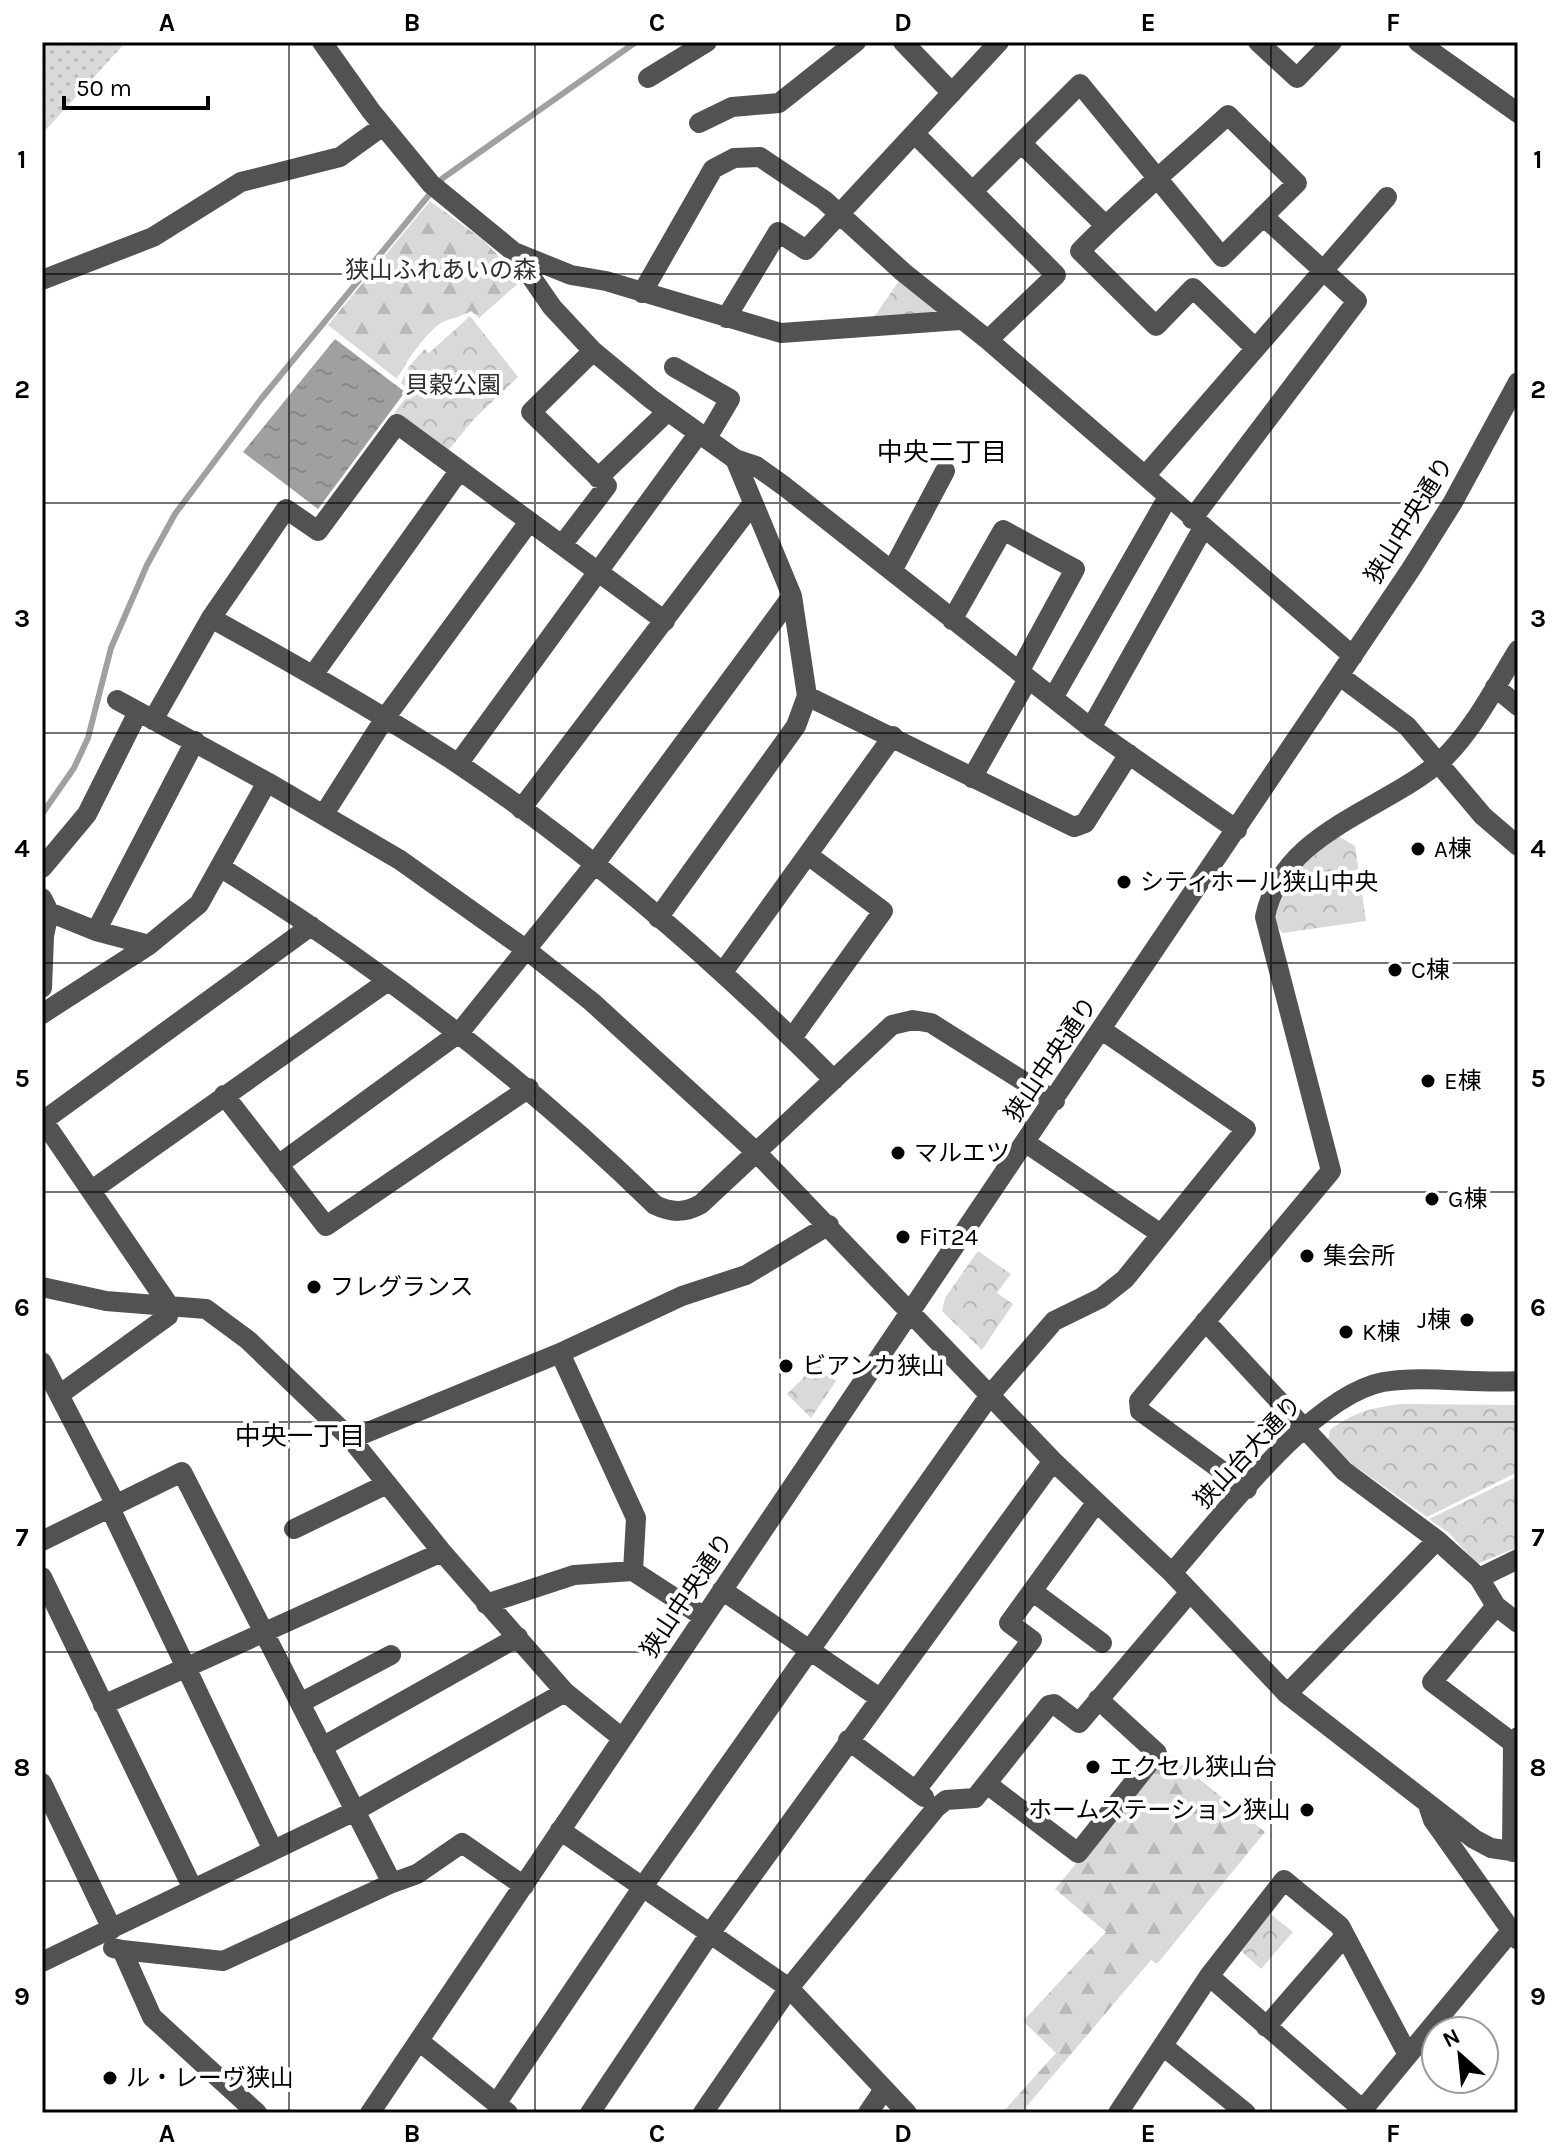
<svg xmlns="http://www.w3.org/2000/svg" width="1560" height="2155" font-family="Karla,'Noto Sans JP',sans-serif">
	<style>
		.grass { fill: url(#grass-dots) }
		.forest { fill: url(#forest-firs) }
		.park { fill: url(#park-crowns) }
		.water { fill: url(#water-ripples) }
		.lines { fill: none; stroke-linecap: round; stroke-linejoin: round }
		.stream { stroke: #a0a0a0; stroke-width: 6 }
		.minor { stroke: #525252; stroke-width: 20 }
		.grid { fill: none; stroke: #000; stroke-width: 2; stroke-opacity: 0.55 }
		.poi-dot { fill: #000; stroke: #fff; stroke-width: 3 }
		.labels { text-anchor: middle; stroke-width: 8; stroke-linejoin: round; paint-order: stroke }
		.park-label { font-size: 24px; fill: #303030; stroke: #fff }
		.street-label { font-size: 24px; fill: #000; stroke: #fff }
		.poi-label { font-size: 24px; fill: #000; stroke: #fff; text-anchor: start }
		.neighbourhood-label { font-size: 26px; fill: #000; stroke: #fff }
		.neatline { fill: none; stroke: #000; stroke-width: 3 }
		.grid-label { font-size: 26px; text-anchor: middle; font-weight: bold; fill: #000 }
	</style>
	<defs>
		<pattern id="grass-dots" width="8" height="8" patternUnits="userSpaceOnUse" patternTransform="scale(2)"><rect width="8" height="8" fill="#d9d9d9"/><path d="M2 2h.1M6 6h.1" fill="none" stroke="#b8b8b8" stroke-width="1.8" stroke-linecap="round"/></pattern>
		<pattern id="forest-firs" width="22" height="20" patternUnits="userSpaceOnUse" patternTransform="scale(2)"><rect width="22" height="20" fill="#d9d9d9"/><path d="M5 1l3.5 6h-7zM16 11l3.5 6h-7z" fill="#b8b8b8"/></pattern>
		<pattern id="park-crowns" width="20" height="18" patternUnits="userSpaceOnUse" patternTransform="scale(2)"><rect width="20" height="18" fill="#d9d9d9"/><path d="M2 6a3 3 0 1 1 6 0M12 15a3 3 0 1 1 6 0" fill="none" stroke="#b8b8b8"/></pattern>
		<pattern id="water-ripples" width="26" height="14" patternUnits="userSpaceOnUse" patternTransform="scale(2)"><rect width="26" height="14" fill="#a0a0a0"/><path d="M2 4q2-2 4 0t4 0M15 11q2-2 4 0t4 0" fill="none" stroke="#888"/></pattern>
	</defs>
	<rect width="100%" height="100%" fill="#fff"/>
	<path class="grass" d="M42,42h84l-84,92z"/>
	<path class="forest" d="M430,201l53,39 39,40 -43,38 -8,-7c-10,6 -20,7 -30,12 -13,7 -38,43 -44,56l-69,-54z
		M1167,1753l98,79 -108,132 -6,-4 -130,153h-19l54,-60 -33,-32 83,-89 -51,-43z"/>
	<path class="park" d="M901,278l37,30 -4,7 -62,5z
		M470,316l48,61 -44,42 -27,33 -53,-39 17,-22 -10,-8 7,-15 16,-19 5,4z
		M1338,836l17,10 11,75 -83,12c-31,-26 34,-83 55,-97z
		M978,1251l33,23 -14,19 16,11 -31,46 -40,-39 3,-13z
		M817,1364l19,17 -25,37 -24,-24z
		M1402,1404l112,1 4,9v58l-91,45 -75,-53 -24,-24 2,-10c22,-17 44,-23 72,-26z
		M1518,1476v71l-41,17 -28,-31 -20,-14z
		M1269,1913l24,19 -32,37 -22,-20z"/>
	<path class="water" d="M335,339l70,53 -87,117 -75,-57z"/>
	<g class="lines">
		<path class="stream" d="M42,814l32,-46 14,-30 23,-90 36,-83 28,-51 86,-115 182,-221 193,-136"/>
		<path class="minor" d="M322,42l49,69 60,73 83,68 38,55 41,44 58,48 84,60 21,7 28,20 307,242 146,102
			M903,42l49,51
			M1258,42l39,36 35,-36
			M1418,42l100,71
			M648,78l59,-36
			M699,123l33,-16 47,-4 77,-61
			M915,134l141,141 -68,65
			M1021,143l84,82
			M974,190l106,-106 142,173 75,-74 -69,-68c-49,45 -101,88 -148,136l76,75 37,-38 61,59
			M514,252l57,23 35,6 175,52 179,-13
			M42,280l111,-43 88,-55 99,-25 43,-31
			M642,293l71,-124 21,-11 26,-1 64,43 79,72 85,68 365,316
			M726,318l52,-86 28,18 193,-208
			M674,367l56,32 -23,39
			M1145,476l242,-279
			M598,478l70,-67
			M1192,519l165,-218 -94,-85
			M562,545l45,-59 -76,-74 62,-61
			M892,571l53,-100
			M211,618c83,46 166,93 246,145 136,91 262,201 377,317
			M952,620l51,-90 72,39 -56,103
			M313,675l146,-204
			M1340,676l67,50 76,90 35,30
			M1495,687l23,19
			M807,696l267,131 11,-4 44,-69
			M1053,698l115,-201
			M117,700l150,82 133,78 128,91 64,51 164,150 297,309 119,112 115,121 187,145 17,9 27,4
			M153,720l58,-102 75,-109 32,22 79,-107 268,197
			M1091,728l112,-200
			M458,764l241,-331
			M972,778l56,-99
			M521,809l232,-306
			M324,814l61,-96 144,-196
			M220,867c156,98 303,209 435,338 17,8 30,8 46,-1l191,-179 21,-5 18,3 124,78
			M42,868l45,-54 51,-102
			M42,898l7,14 -5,24 -2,52
			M49,912l47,19 53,14
			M658,918l138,-192 11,-30 -15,-100 -57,-137
			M96,931l99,-190
			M723,972l170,-236
			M42,1014l107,-69 50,-41 68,-122
			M792,1038l91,-127 -75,-56
			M224,1095l102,131 203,-138
			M42,1119l126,185v12l-109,79
			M43,1121l268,-195
			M1026,1143l135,91
			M278,1165l181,-132 135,-168 198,-269
			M92,1190l296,-209
			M42,1287l64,14 100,8 42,31 103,99 91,113 123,140 57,46
			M1205,1321l139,150 93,69 42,38 17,28 22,17
			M560,1353l76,165 -3,53
			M42,1362l74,143
			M351,1439l209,-86 122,-57 64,-21 83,-50
			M1247,1489l-107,-78 -1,-10 192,-230 -66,-254c17,-86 119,-106 177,-157 31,-29 54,-75 76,-110
			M110,1508l163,342
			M294,1529l93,-45
			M42,1541l140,-69 210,411 -169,78 -101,-11
			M1172,1573c49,-55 139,-177 211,-191 43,-7 91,2 135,-1
			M42,1577l151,312
			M1479,1578l39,-19
			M722,1590l156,107
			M1032,1591l70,52
			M486,1604l88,-29 59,-4 71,46
			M1496,1606l-64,76 81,61
			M1287,1694l150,-154
			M300,1703l91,-48
			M103,1705l339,-153
			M848,1740l76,57
			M322,1747l196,-110
			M42,1783l70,146
			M987,1784l91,69 79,-100 -59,-54
			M916,1790l116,-150 -23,-17 87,-120
			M1429,1808l4,12 85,120
			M560,1830l229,158 118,125
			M1512,1852l1,-109 5,-6
			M392,1883l25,-9 45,-31 62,43
			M113,1948l9,2 30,67 105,96
			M42,1962l313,-151 210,-119
			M1209,1976l154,134
			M1266,2027l78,-90
			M419,2041l89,72
			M1163,2046l83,67
			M496,2104l148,-219 346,-490 64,-74 47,-23 24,-19 121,-150 -144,-99
			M370,2113l1041,-1544 42,-67 65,-120
			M590,2113l121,-181 342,-471
			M703,2113l86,-125 147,-180 10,-8 29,-2 74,-93 5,-1 25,19 111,-131
			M868,2113l15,-22
			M1118,2113l91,-137 75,-96 56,46 67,127
			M1360,2113l151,-182"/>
	</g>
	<path class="grid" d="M289,42v2071M535,42v2071M780,42v2071M1025,42v2071M1271,42v2071M42,274h1476M42,503h1476M42,733h1476M42,963h1476M42,1192h1476M42,1422h1476M42,1652h1476M42,1881h1476"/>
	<g class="poi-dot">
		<circle cx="1418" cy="849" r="8"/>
		<circle cx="1124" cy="882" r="8"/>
		<circle cx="1395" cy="970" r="8"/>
		<circle cx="1428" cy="1081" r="8"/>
		<circle cx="898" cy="1153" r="8"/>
		<circle cx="1432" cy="1199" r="8"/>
		<circle cx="903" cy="1237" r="8"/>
		<circle cx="1307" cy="1256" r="8"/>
		<circle cx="314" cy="1287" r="8"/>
		<circle cx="1467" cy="1320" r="8"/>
		<circle cx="1346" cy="1332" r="8"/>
		<circle cx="786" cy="1366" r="8"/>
		<circle cx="1093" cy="1767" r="8"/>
		<circle cx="1307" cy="1810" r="8"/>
		<circle cx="110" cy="2078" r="8"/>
	</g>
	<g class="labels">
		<g class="park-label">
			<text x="441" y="278">狭山ふれあいの森</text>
			<text x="453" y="393">貝穀公園</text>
		</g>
		<g class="street-label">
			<text transform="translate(1409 520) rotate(-58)" y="8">狭山中央通り</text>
			<text transform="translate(1051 1059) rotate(-56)" y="8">狭山中央通り</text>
			<text transform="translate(1248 1452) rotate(-47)" y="8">狭山台大通り</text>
			<text transform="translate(687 1595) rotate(-56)" y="8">狭山中央通り</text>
		</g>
		<g class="poi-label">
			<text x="1434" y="857">A棟</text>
			<text x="1140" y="890">シティホール狭山中央</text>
			<text x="1411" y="978">C棟</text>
			<text x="1444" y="1089">E棟</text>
			<text x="914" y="1161">マルエツ</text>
			<text x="1448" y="1207">G棟</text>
			<text x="919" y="1245">FiT24</text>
			<text x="1323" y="1264">集会所</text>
			<text x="330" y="1295">フレグランス</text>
			<text x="1451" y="1328" text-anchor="end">J棟</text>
			<text x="1362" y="1340">K棟</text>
			<text x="802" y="1374">ビアンカ狭山</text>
			<text x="1109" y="1775">エクセル狭山台</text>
			<text x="1291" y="1818" text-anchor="end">ホームステーション狭山</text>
			<text x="126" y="2086">ル・レーヴ狭山</text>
		</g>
		<g class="neighbourhood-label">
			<text x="942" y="461">中央二丁目</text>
			<text x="300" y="1445">中央一丁目</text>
		</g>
	</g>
	<rect width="1560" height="2155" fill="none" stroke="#ffffff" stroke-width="88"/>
	<g transform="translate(1460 2055) rotate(333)"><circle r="38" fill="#ffffff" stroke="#999999" stroke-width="2"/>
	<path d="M0-6L14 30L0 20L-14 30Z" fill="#000000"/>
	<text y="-12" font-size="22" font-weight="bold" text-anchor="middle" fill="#000000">N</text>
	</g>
	<path d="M64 96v12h144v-12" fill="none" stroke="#000000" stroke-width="4"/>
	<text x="76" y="96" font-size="24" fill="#000000" stroke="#ffffff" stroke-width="6" paint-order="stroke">50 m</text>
	<rect x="44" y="44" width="1472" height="2067" class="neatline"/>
	<g class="grid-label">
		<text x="167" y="31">A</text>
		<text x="412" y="31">B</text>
		<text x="657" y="31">C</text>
		<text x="903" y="31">D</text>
		<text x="1148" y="31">E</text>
		<text x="1393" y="31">F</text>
		<text x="22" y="168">1</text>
		<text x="1538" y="168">1</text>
		<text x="22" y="398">2</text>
		<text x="1538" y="398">2</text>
		<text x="22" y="627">3</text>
		<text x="1538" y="627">3</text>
		<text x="22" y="857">4</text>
		<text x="1538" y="857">4</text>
		<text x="22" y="1087">5</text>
		<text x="1538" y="1087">5</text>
		<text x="22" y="1316">6</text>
		<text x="1538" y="1316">6</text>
		<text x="22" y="1546">7</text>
		<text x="1538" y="1546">7</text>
		<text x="22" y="1776">8</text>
		<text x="1538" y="1776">8</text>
		<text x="22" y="2005">9</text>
		<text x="1538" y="2005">9</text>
		<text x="167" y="2142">A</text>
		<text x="412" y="2142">B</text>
		<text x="657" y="2142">C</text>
		<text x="903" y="2142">D</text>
		<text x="1148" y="2142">E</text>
		<text x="1393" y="2142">F</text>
	</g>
</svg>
